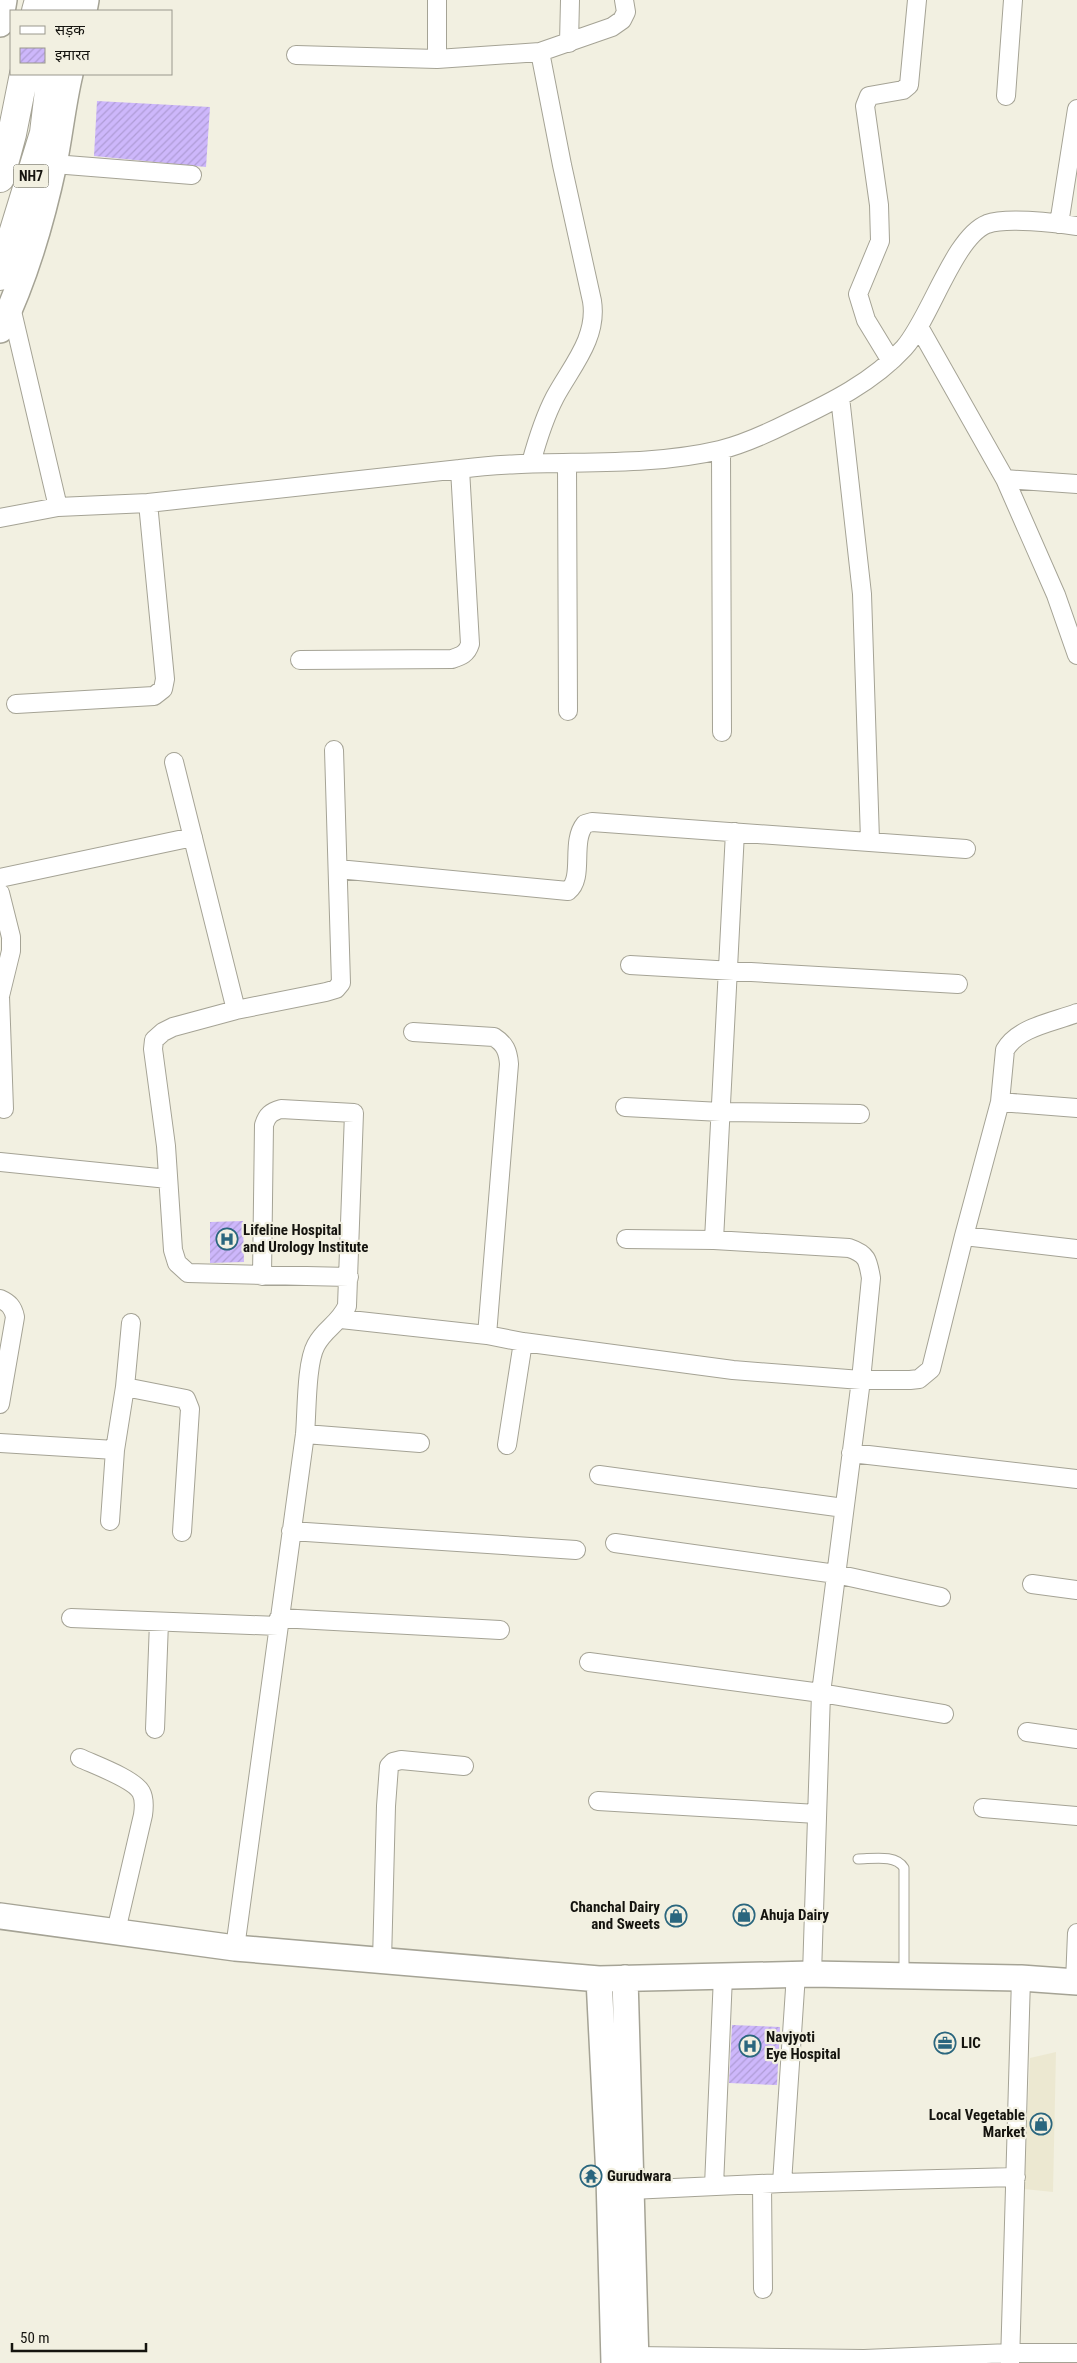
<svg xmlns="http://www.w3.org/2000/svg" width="1077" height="2363" font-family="'Roboto Condensed','Noto Sans Devanagari',sans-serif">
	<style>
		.built { fill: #ece8d1 }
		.building { fill: url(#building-hatch) }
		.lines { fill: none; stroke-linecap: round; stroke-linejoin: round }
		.lane-casing { stroke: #a5a395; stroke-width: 11 }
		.street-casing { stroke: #a5a395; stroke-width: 20 }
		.secondary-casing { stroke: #a5a395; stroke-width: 28 }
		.highway-casing { stroke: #a5a395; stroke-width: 30 }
		.lane { stroke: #fff; stroke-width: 9 }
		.street { stroke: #fff; stroke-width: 18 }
		.secondary { stroke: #fff; stroke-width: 25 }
		.highway { stroke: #fff; stroke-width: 28 }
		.labels { text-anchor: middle; stroke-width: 4.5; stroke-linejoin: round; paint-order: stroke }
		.shield { fill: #f2f0e1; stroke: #57564e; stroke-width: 1 }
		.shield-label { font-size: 14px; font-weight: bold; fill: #15140f }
		.poi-label { font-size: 15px; font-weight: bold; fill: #15140f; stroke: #f2f0e1; text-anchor: start }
	</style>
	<defs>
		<pattern id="building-hatch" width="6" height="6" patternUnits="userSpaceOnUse" patternTransform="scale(1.25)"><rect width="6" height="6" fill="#cdb7fb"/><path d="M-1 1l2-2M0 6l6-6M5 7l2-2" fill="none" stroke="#af9cd6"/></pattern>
	</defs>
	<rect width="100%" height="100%" fill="#f2f0e1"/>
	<path class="built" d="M1056,2052l-3,140 -29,-3 6,-131z"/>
	<path class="building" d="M97,101l113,6 -4,60 -112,-11z
		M243,1221l1,41 -34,1v-41z
		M732,2025l48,2 -3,58 -48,-2z"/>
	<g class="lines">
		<g class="lane-casing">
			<path id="lane" d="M858,1859c14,0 38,-5 46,9v107"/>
		</g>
		<g class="street-casing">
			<path id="street" d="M569,43l1,-43
				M540,52l72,-25 10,-7 4,-8 -2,-12
				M296,55l141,4v-59
				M437,59l103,-7 22,113 30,136c6,37 -21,66 -37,96 -11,21 -18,44 -24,66
				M1006,96l7,-96
				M54,164l138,11
				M1059,224l18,-115
				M11,307l47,200
				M919,327l86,152 51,116 21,60
				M891,361l-25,-41 -8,-26 22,-53 -1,-36 -14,-99 4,-10 34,-6 6,-5 8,-85
				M840,397l22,197 8,246
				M721,450l1,282
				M567,464l1,247
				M1005,479l72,5
				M148,503l312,-34
				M0,518l58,-11 90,-4 17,176 -2,10 -9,7 -138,8
				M300,660l152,-1c9,-3 15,-5 18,-15l-10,-175c86,-12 175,1 260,-19 24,-6 48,-17 70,-28 40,-19 83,-40 114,-74 26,-29 50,-111 83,-124 19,-7 69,-1 90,2
				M334,750l7,233 -5,6 -10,3 -90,18 -63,17 -10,5 -9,8 -1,9 13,97 7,104 4,13 11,10 161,4
				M174,762l62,248
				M338,869l230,22c17,-13 2,-49 17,-67l7,-2 374,27
				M0,878l193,-41
				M0,893l11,44v14l-11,45 4,113
				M630,965l328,19
				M413,1032l81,5c11,7 14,14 15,27l-22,271
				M1000,1102l77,6
				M625,1107l96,5 139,2
				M0,1162l168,17
				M964,1236l113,13
				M626,1239l88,1 135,8c18,6 19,12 22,30l-10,102 -40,313 -9,281
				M714,1240l21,-408
				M0,1299c9,4 13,8 15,18l-15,87
				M341,1319l146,16 36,7 210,28 128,10h49l9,-1 12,-10 33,-133 36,-134 5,-52c13,-23 49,-28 72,-37
				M125,1387l6,-64
				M305,1434l115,9
				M0,1443l115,7 10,-63 61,12 4,10 -8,123
				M507,1445l16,-103
				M851,1453l226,26
				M599,1475l245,33
				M110,1521l5,-71
				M291,1531l285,19
				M615,1543l221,31 105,23
				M1032,1584l45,6
				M71,1618l207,8
				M279,1618l221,12
				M589,1662l232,31 123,21
				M155,1729l4,-107
				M1027,1732l50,7
				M80,1758c15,7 54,21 61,34 4,7 3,16 2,23l-27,116
				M598,1801l219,13
				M983,1808l94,8
				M235,1948l70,-514c2,-22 1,-71 11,-89 9,-17 23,-21 31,-39l7,-193 -73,-4c-10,3 -14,6 -17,16l-2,151
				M382,1961l4,-155 3,-40 4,-4 8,-2 63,6
				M1075,1982l2,-49
				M782,2183l234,-6
				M762,2184l1,105
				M714,2186l9,-210
				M631,2190l151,-7 14,-209
				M636,2356l228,3 146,-6h67
				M1010,2363l11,-385"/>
		</g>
		<g class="secondary-casing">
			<path id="secondary" d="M84,11l2,-11
				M0,24l4,-24
				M0,330c25,-51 42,-110 54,-166 6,-30 9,-61 16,-90
				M0,1916l235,32 364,31 213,-5 209,4 56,4
				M625,1978l11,385
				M599,1979l10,198 5,186"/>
		</g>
		<g class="highway-casing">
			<path id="highway" d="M36,11l3,-11
				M62,11l1,-11
				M0,178l12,-44 12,-60
				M0,276l44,-143 7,-59"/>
		</g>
		<use href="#lane" class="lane"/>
		<use href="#street" class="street"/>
		<use href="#secondary" class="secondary"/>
		<use href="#highway" class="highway"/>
	</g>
	<defs>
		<g id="hospital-ring" transform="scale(1.125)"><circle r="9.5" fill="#f2f0e1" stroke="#2a667e" stroke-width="1.5"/><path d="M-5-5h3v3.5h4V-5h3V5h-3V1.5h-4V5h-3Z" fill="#2a667e"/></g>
		<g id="shop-ring" transform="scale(1.125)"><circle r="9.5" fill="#f2f0e1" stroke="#2a667e" stroke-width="1.5"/><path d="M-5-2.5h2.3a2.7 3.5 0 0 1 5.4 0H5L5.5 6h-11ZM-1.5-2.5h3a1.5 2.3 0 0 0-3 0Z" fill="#2a667e"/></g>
		<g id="office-ring" transform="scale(1.125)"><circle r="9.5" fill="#f2f0e1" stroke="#2a667e" stroke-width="1.5"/><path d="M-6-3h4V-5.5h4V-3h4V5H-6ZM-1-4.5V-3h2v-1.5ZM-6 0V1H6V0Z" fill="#2a667e"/></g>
		<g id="temple-ring" transform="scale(1.125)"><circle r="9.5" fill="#f2f0e1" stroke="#2a667e" stroke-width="1.5"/><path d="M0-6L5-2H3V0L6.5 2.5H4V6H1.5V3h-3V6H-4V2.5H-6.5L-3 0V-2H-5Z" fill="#2a667e"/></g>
	</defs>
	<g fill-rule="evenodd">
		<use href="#hospital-ring" x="227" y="1239"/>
		<use href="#shop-ring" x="744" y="1915"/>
		<use href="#shop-ring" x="676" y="1916"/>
		<use href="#office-ring" x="945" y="2043"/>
		<use href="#hospital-ring" x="750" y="2046"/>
		<use href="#shop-ring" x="1041" y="2124"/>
		<use href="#temple-ring" x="591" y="2176"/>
	</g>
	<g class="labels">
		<rect class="shield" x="13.5" y="164.5" width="35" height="23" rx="4"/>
		<g class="shield-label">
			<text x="31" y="181">NH7</text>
		</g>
		<g class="poi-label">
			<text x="243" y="1235">Lifeline Hospital<tspan x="243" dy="17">and Urology Institute</tspan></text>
			<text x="660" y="1912" text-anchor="end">Chanchal Dairy<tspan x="660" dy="17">and Sweets</tspan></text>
			<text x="760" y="1920">Ahuja Dairy</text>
			<text x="766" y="2042">Navjyoti<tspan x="766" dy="17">Eye Hospital</tspan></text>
			<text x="961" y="2048">LIC</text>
			<text x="1025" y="2120" text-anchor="end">Local Vegetable<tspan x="1025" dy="17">Market</tspan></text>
			<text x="607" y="2181">Gurudwara</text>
		</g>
	</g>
	<rect x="10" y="10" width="162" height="65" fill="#f2f0e1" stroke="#9a988d"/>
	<rect x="20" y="26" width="25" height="8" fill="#ffffff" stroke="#9a988d"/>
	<text x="55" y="35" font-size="15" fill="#15140f">सड़क</text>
	<rect x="20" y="48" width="25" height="15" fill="url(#building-hatch)" stroke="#9a988d"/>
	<text x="55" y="60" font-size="15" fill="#15140f">इमारत</text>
	<path d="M12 2343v8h134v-8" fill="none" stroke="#15140f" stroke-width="2.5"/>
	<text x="20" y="2343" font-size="15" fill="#15140f" stroke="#f2f0e1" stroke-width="4" paint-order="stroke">50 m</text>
</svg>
